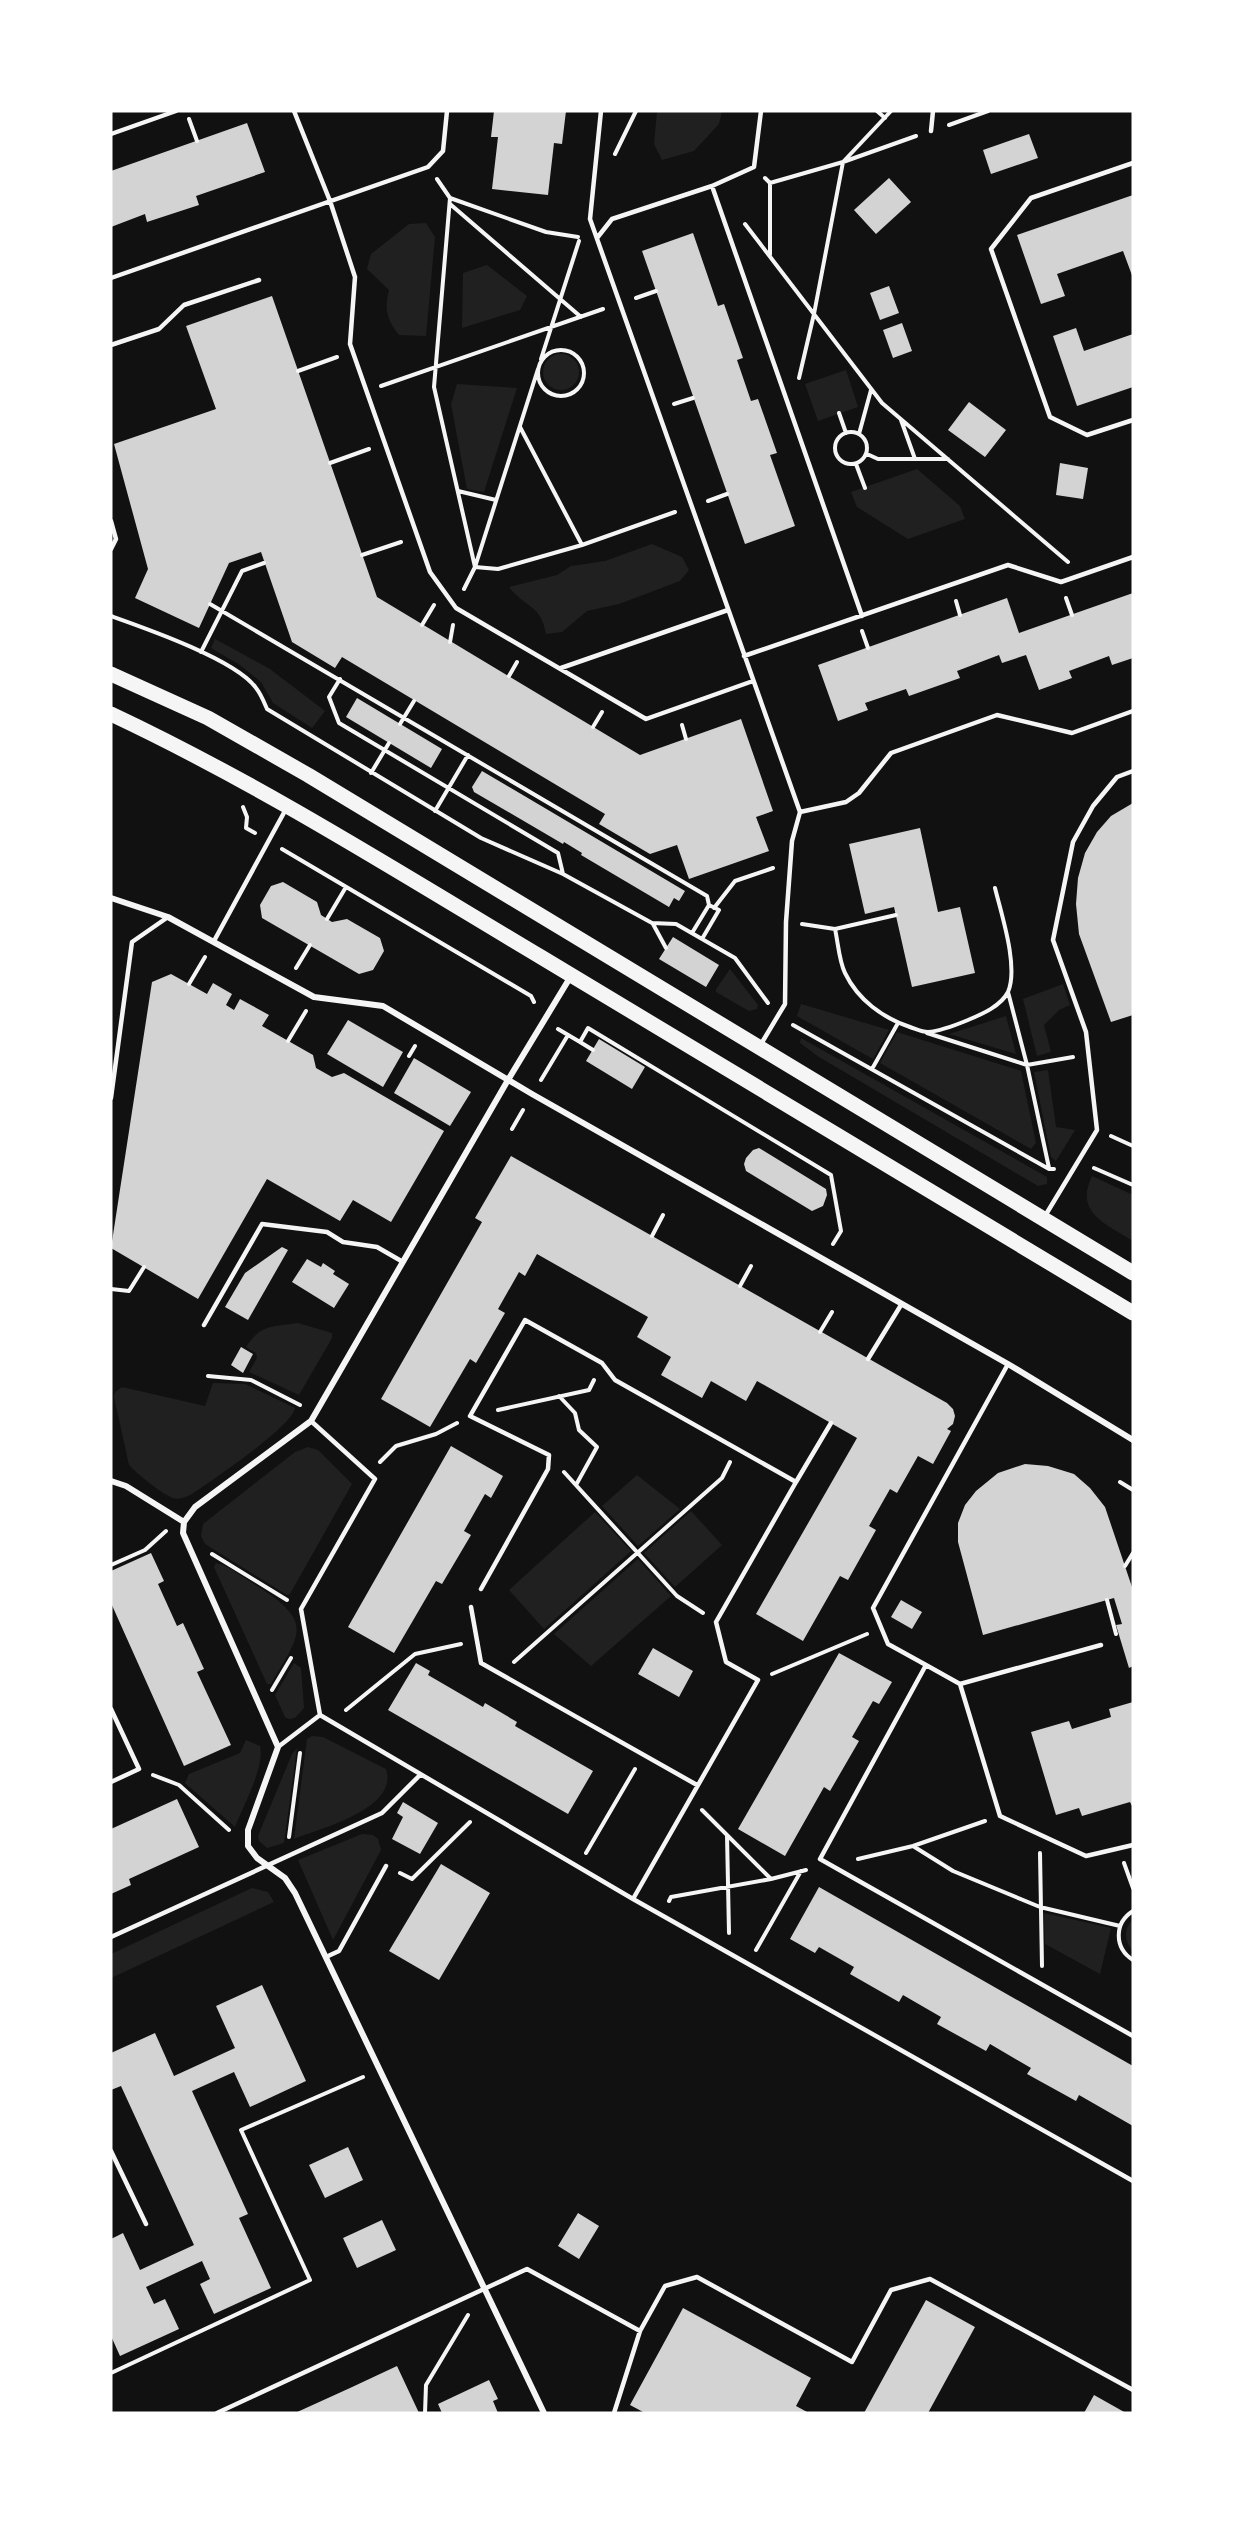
<svg xmlns="http://www.w3.org/2000/svg" width="1244" height="2524" font-family="Commissioner,sans-serif">
	<style>
		.green { fill: #202020 }
		.building { fill: #d3d3d3 }
		.lines { fill: none; stroke-linecap: round; stroke-linejoin: round }
		.path { stroke: #f5f5f5; stroke-width: 4 }
		.service { stroke: #f5f5f5; stroke-width: 4.5 }
		.minor { stroke: #f5f5f5; stroke-width: 6 }
		.primary { stroke: #f5f5f5; stroke-width: 15 }
	</style>
	<rect width="100%" height="100%" fill="#111"/>
	<path class="green" d="M657,111h65l-3,13 -25,27 -32,9 -8,-16z
		M426,223l9,14 -9,99 -27,-1c-12,-15 -15,-25 -10,-45l-22,-21 4,-15 38,-30z
		M487,265l40,31 -7,14 -58,18 1,-55z
		M543 372a18 18 0 1 1 36 0a18 18 0 1 1-36 0Z
		M846,370l12,37 -40,14 -13,-37z
		M457,384l60,4 -33,104 -17,-3 -16,-85z
		M917,469l43,37 5,13 -57,20 -51,-32 -6,-15z
		M652,544l30,13 7,13 -9,11 -61,23 -32,7 -25,21 -16,2c-5,-30 -21,-26 -37,-47l48,-12 14,-9 34,-5z
		M215,639l55,30 55,42 -13,17 -39,-25 -12,-21 -21,-17 -29,-17z
		M730,969l28,36 -1,4 -8,2 -33,-19v-3z
		M1063,984l7,21 -11,5 -15,15 7,27 -14,4 -14,-57z
		M801,1004l88,26 -16,29 -76,-43z
		M1006,1016l10,38 -67,-20z
		M897,1032l124,39 15,72 -5,6 -151,-86z
		M801,1038l246,139v7l-9,2 -219,-129 -19,-14z
		M1048,1070l8,57 19,3 -19,31 -5,-4 -17,-85z
		M1092,1176l41,19v46c-27,-17 -59,-28 -41,-65z
		M298,1323l34,10v5l-33,57 -50,-23 8,-14 -1,-5 -10,-6c15,-23 26,-20 52,-24z
		M213,1383l32,1 50,24c-3,19 -83,72 -103,86 -6,3 -12,6 -19,4 -11,-4 -36,-24 -44,-33l-15,-68 1,-5 7,-5 83,19z
		M308,1447l10,3 34,34 -62,110 -3,1 -82,-51 -4,-8 2,-12 92,-72z
		M637,1475l43,34 -42,37 -36,-40z
		M691,1511l31,34 -47,42 -31,-34z
		M595,1512l36,39 -87,78 -35,-39z
		M638,1559l33,37 -80,70 -37,-32z
		M216,1563c14,3 29,16 41,23 57,36 44,47 14,98h-4l-53,-117z
		M294,1663l7,5 3,40 -9,10 -6,1 -4,-2 -10,-22z
		M312,1736l11,1 63,32c13,40 -65,59 -92,70l13,-100z
		M246,1740l14,6c5,21 -17,60 -25,81l-50,-44 4,-9 51,-21z
		M297,1748l-13,95 -17,5 -8,-7 -1,-5 34,-82z
		M362,1834l11,1 5,4 3,11 -48,90 -35,-80z
		M252,1888l16,4 6,10 -163,76v-24z
		M1044,1913l67,15 -11,46 -55,-30z
		M1133,1919v33c-9,-12 -10,-22 0,-33z"/>
	<path class="building" d="M494,111h72l-4,33 -8,-1 -6,52 -56,-6 6,-52h-7z
		M247,123l18,49 -69,24 3,9 -52,17 -2,-8 -34,13v-56z
		M1029,134l9,24 -47,16 -8,-24z
		M889,178l22,24 -35,32 -22,-24z
		M1133,195v83l-10,-27 -66,23 8,22 -24,8 -24,-69z
		M693,233l25,73 6,-2 19,54 -6,2 14,41 7,-2 19,54 -7,2 25,71 -50,18 -103,-293z
		M889,286l10,27 -19,7 -10,-27z
		M272,296l105,301 263,158 101,-36 32,92 -17,6 13,34 -80,28 -12,-34 -27,9 -51,-30 6,-10 -263,-157 -7,11 -43,-26 -31,-90 -32,11 -30,65 -64,-30 13,-29 -34,-125 102,-35 -30,-83z
		M902,323l10,28 -19,7 -10,-28z
		M1076,328l8,23 49,-17v53l-56,19 -24,-70z
		M969,402l37,28 -21,27 -37,-27z
		M1060,463l28,5 -5,31 -27,-4z
		M1133,593v65l-21,7 -3,-9 -40,15 3,7 -33,12 -13,-35 -24,8 -3,-8 -42,16 3,7 -51,18 -3,-7 -41,14 3,7 -30,11 -20,-56 189,-67 12,35z
		M357,698l85,51 -11,19 -85,-51z
		M482,771l203,120 -6,10 -5,-3 -5,9 -88,-52 1,-2 -18,-11 -1,2 -89,-52 -2,-5z
		M1133,803v212l-22,7 -32,-88 -3,-30 2,-26 7,-25 12,-21 14,-16z
		M920,828l18,84 22,-5 15,66 -63,14 -18,-80 -29,7 -16,-70z
		M283,882l34,20 4,13 11,7 15,-3 33,19 4,13 -11,19 -14,4 -97,-56 -2,-13 11,-19z
		M673,937l46,28 -13,22 -47,-28z
		M171,974l36,20 6,-11 19,11 -6,11 8,5 6,-11 29,16 -7,11 51,29 3,13 16,9 12,-4 100,58 -53,91 -38,-22 -13,21 -73,-42 -69,120 -87,-51 41,-266z
		M348,1020l55,32 -20,35 -56,-33z
		M599,1039l46,28 -13,22 -46,-28z
		M414,1058l57,34 -21,34 -56,-33z
		M759,1148l67,41 1,6 -4,11 -11,5 -66,-40 -2,-7 2,-6 7,-8z
		M511,1156l436,247 6,6 2,7 -2,8 -6,5 4,2 -18,33 -15,-8 -21,37 -7,-4 -21,37 7,4 -28,50 -8,-4 -37,65 -47,-27 101,-176 -100,-57 -11,20 -35,-20 -9,17 -41,-23 10,-18 -34,-20 11,-20 -111,-63 -12,22 -6,-4 -21,37 7,4 -29,50 -6,-4 -40,68 -49,-28 101,-177 -7,-4z
		M282,1247l6,3 -40,70 -23,-13 20,-34z
		M307,1259l14,8 2,-4 12,8 -2,3 16,10 -15,24 -42,-26z
		M241,1347l12,7 -10,19 -12,-8z
		M451,1446l52,30 -12,22 -6,-4 -21,37 7,4 -29,49 -6,-3 -42,72 -46,-26z
		M1025,1464l23,2 26,8 16,14 15,19 28,83v76l-4,2 -13,-43 6,-1 -8,-26 -131,37 -25,-93v-19l7,-18 11,-14 22,-18z
		M151,1553l13,28 -6,3 19,42 6,-3 21,46 -7,3 34,73 -47,21 -73,-163v-32z
		M901,1600l21,12 -10,17 -21,-12z
		M653,1648l40,23 -14,26 -41,-23z
		M839,1653l53,29 -13,22 -6,-3 -21,36 7,4 -29,50 -6,-4 -39,69 -47,-27z
		M416,1663l14,8 -2,4 55,32 2,-4 32,19 -2,4 78,45 -25,43 -180,-104z
		M1133,1702v106l-3,-6 -48,14 -3,-8 -23,7 -25,-83 38,-11 3,8 39,-12 -2,-8z
		M177,1799l22,48 -70,32 2,6 -20,9v-65z
		M403,1802l35,21 -18,31 -28,-15 11,-22 -6,-4z
		M441,1864l49,29 -51,87 -50,-29z
		M819,1887l314,179v60l-54,-31 -3,6 -49,-27 4,-6 -41,-24 -4,7 -49,-27 4,-7 -38,-22 -4,7 -49,-28 4,-7 -35,-20 -4,6 -25,-14z
		M262,1985l44,96 -56,26 -16,-35 -42,19 56,123 -9,4 32,70 -57,26 -14,-30 10,-5 -8,-18 -56,26 8,17 11,-5 14,30 -59,27 -9,-20v-97l12,-6 17,37 54,-25 -73,-159 -10,4v-37l44,-20 19,43 61,-28 -19,-42z
		M348,2147l15,33 -38,18 -16,-33z
		M578,2213l21,13 -20,33 -21,-13z
		M382,2220l14,30 -39,18 -14,-30z
		M926,2300l49,27 -47,86h-64z
		M683,2308l128,70 -15,28 13,7h-164l-15,-8z
		M397,2366l22,47h-124l55,-25z
		M489,2380l9,19 -5,2 5,12h-56l-4,-9z
		M1094,2395l32,18h-42z"/>
	<g class="lines">
		<path class="path" d="M877,111l8,7
			M189,119l8,22
			M949,125l39,-14
			M615,154l21,-43
			M765,178l5,5 73,-21 73,-26
			M437,179l13,19 96,34 32,5
			M450,198l-16,189 41,180 23,2 84,-24 93,-33
			M450,204l131,113
			M745,224l137,179 186,159
			M770,255v-72
			M636,298l20,-7
			M538 373a23 23 0 1 1 46 0a23 23 0 1 1-46 0Z
			M541,359l38,-118
			M298,371l39,-14
			M799,378l15,-64 29,-152 48,-51
			M381,386l222,-77
			M674,404l19,-6
			M839,413l7,20
			M901,420l14,39
			M520,427l62,118
			M835 448a16 16 0 1 1 32 0a16 16 0 1 1-32 0Z
			M859,434l12,-44
			M867,454l11,5h70
			M330,463l39,-14
			M856,464l9,24
			M458,491l38,9
			M708,501l19,-7
			M362,555l39,-13
			M464,589l11,-22 63,-198
			M1066,598l6,17
			M956,601l4,14
			M210,604l497,292 2,9 10,5 -17,29
			M111,616c34,12 126,44 145,72 5,6 8,14 11,21l214,129 82,36 89,49 24,1 59,34 33,45
			M422,625l12,-20
			M862,631l6,17
			M450,642l3,-17
			M201,652l41,-81 22,-8
			M509,676l8,-14
			M340,679l-11,18 10,26 219,130 5,21
			M400,724l14,-23
			M682,725l4,14
			M593,727l9,-15
			M371,773l18,-30
			M243,807l4,10 -1,11 9,5
			M435,811l33,-56
			M282,849l249,147 3,6
			M714,908l21,-27 38,-13
			M327,919l19,-32
			M653,924l13,24
			M802,924l33,5c3,13 4,32 10,44 13,27 38,45 65,54 6,2 12,5 18,5 13,-1 28,-7 40,-12 14,-6 33,-14 40,-28 11,-25 -7,-79 -13,-104
			M835,929l61,-14
			M692,933l17,-28
			M296,968l14,-23
			M189,984l16,-27
			M1008,992l19,73 22,103
			M793,1025l256,144h5
			M558,1029l22,13
			M927,1033l100,32 46,-8
			M288,1041l18,-30
			M593,1050l-13,-8 8,-14 243,147 10,56 -8,13
			M409,1056l6,-10
			M872,1069l26,-46
			M541,1080l27,-45
			M512,1129l11,-19
			M1111,1136l22,10
			M1094,1168l39,17
			M652,1236l11,-21
			M740,1286l11,-20
			M111,1289l18,2 15,-24
			M820,1332l12,-20
			M208,1376l43,4 49,25
			M559,1396l16,17 4,17 18,17 -21,38
			M498,1410l91,-20 5,-10
			M380,1462l16,-16 40,-12 21,-11
			M564,1472l113,124 26,17
			M1120,1482l13,8
			M212,1554l75,46
			M111,1565l34,-15 21,-19
			M1125,1566l8,-13
			M1107,1600l9,34
			M514,1662l208,-184 8,-16
			M772,1674l95,-40
			M272,1690l19,-32
			M346,1710l69,-56 46,-10
			M153,1775l26,10 50,45
			M702,1810l69,69
			M727,1835l2,98
			M289,1837l11,-84
			M913,1846l40,25 87,36 80,19
			M586,1853l49,-84
			M1040,1853l2,113
			M858,1859l55,-13 72,-25
			M1124,1863l9,25
			M400,1873l12,6 58,-57
			M669,1901l2,-4 100,-18 35,-9
			M1133,1911c-19,12 -19,37 0,49
			M756,1950l45,-79
			M111,2373l199,-93 -69,-150 122,-53
			M425,2413l1,-28 42,-70"/>
		<path class="service" d="M294,111l36,90 25,76 -5,67 80,228 26,36 190,111 107,-38
			M601,111l-11,108 210,593 -8,29 -6,81 -1,82 -24,40
			M931,131l2,-20
			M111,134l65,-23
			M1133,163l-102,35 -40,51 59,168 37,18 46,-15
			M712,186l150,430
			M597,238l15,-19 100,-33 42,-19 7,-56
			M111,278l317,-111 15,-16 4,-40
			M111,345l48,-16 25,-24 75,-25
			M111,521l5,18 -5,10
			M744,656l264,-91 53,17 72,-25
			M561,668l167,-58
			M800,812l46,-10 13,-9 32,-40 106,-38 75,18 61,-22
			M214,941l72,-132
			M111,1098l21,-156 36,-25
			M1045,1216l52,-86 -11,-98 -33,-92 20,-98 20,-36 24,-29 16,-6
			M204,1325l58,-101 65,8 16,10 34,5 26,15
			M868,1359l33,-54
			M1008,1364l-135,244 15,36 38,21 -106,194 313,177
			M311,1421l64,58 -74,130 19,106 313,184 500,282
			M796,1482l35,-59
			M481,1589l67,-120 1,-14 -79,-39 55,-96 77,43 13,17 181,102 -80,140 10,40 32,18 -125,219
			M471,1607l10,56 216,122
			M926,1665l34,19 40,132 86,40 47,-11
			M960,1684l141,-39
			M111,1709l28,60 -28,13
			M278,1747l42,-32
			M111,1937l271,-124 38,-38
			M326,1957l13,-6 47,-85
			M111,2151l35,73
			M217,2413l310,-144 113,62
			M614,2413l26,-82 25,-45 32,-9 155,85 39,-72 39,-11 203,111"/>
		<path class="minor" d="M111,898l57,19 146,80 69,9 149,88 476,270 125,76
			M111,1481l15,5 58,36
			M544,2413l-249,-520 -10,-15 -28,-20 -9,-12v-16l30,-83 -95,-214 1,-11 11,-15 116,-86 197,-341 63,-104"/>
		<path class="primary" d="M111,674l97,44 100,57 825,498
			M111,714c149,70 289,159 430,243 197,119 395,237 592,356"/>
	</g>
	<rect width="1244" height="2524" fill="none" stroke="#ffffff" stroke-width="225"/>
</svg>
